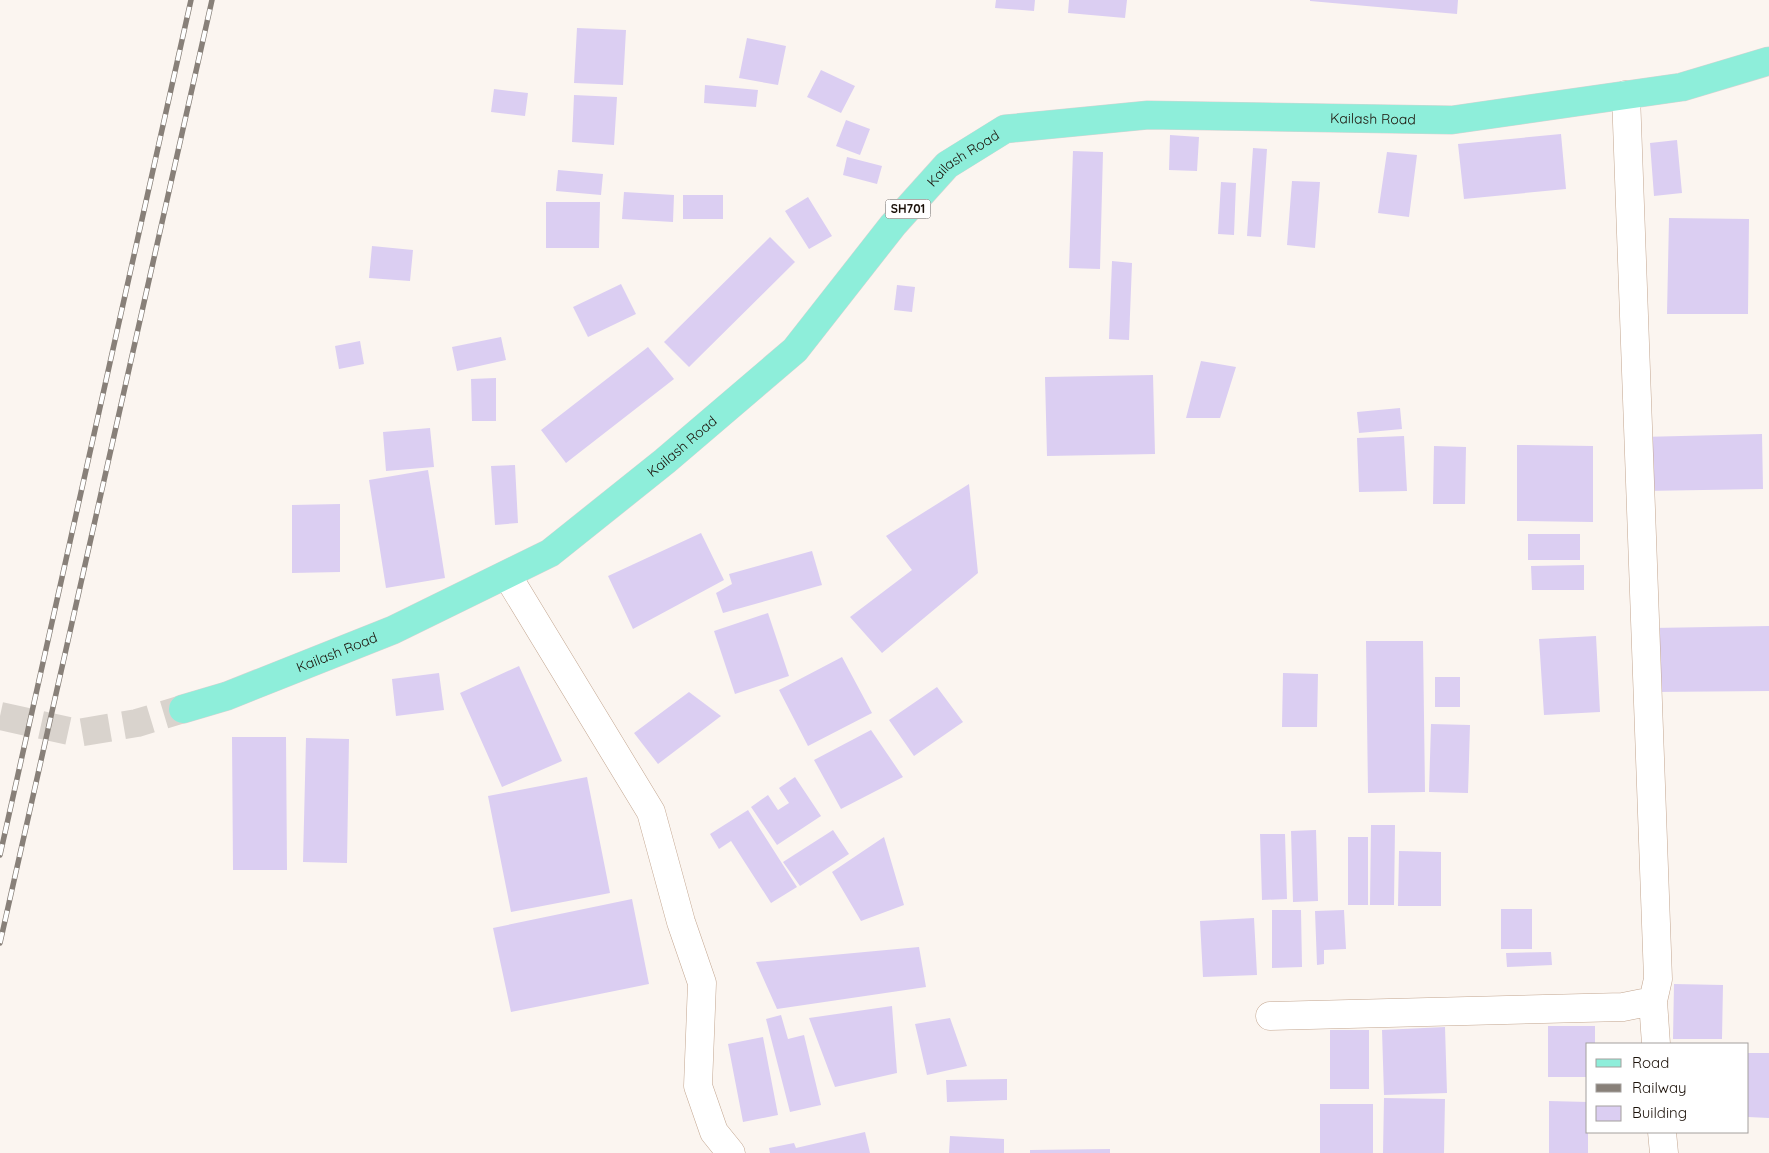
<svg xmlns="http://www.w3.org/2000/svg" width="1769" height="1153" font-family="Quicksand,sans-serif">
	<style>
		.building { fill: #dbcef2 }
		.lines { fill: none; stroke-linecap: round; stroke-linejoin: round }
		.primary-tunnel { stroke: #d9d3cd; stroke-width: 28; stroke-dasharray: 28 14; stroke-linecap: butt }
		.minor-casing { stroke: #c3a690; stroke-width: 29 }
		.primary-casing { stroke: #d6d4d3; stroke-width: 29 }
		.minor { stroke: #fff; stroke-width: 28 }
		.primary { stroke: #8eeeda; stroke-width: 28 }
		.rail-casing { stroke: #888079; stroke-width: 5.5 }
		.rail { stroke: #fff; stroke-width: 4; stroke-dasharray: 11; stroke-linecap: butt }
		.labels { text-anchor: middle; stroke-width: 5; stroke-linejoin: round; paint-order: stroke }
		.shield { fill: #fff; stroke: #5f5853; stroke-width: 1 }
		.shield-label { font-size: 12px; font-weight: bold; fill: #1b1109 }
		.street-label { font-size: 14px; fill: #1b1109; stroke: #fff }
	</style>
	<rect width="100%" height="100%" fill="#fbf5f0"/>
	<path class="building" d="M996,0h39l-1,11 -39,-3z
		M1069,0h58l-2,18 -57,-5z
		M1310,0h148l-1,14 -147,-13z
		M577,28l49,2 -3,55 -49,-2z
		M747,38l39,8 -8,39 -39,-7z
		M821,70l34,16 -14,27 -34,-16z
		M705,85l53,5 -2,17 -52,-4z
		M494,89l34,4 -3,23 -34,-4z
		M574,95l43,2 -3,48 -42,-3z
		M846,120l24,9 -10,26 -24,-9z
		M1561,134l5,55 -102,10 -6,-55z
		M1170,135l29,2 -2,34 -28,-1z
		M1677,140l5,53 -28,3 -4,-53z
		M1253,148l14,1 -6,88 -14,-1z
		M1073,151l30,1 -3,117 -31,-1z
		M1387,152l30,3 -8,62 -31,-4z
		M847,157l35,9 -5,18 -34,-9z
		M558,170l45,4 -2,21 -45,-4z
		M1292,181l28,1 -5,66 -28,-3z
		M1221,182l15,1 -2,52 -16,-1z
		M624,192l50,3 -1,27 -51,-3z
		M683,195h40v24h-40z
		M808,197l24,39 -23,13 -24,-38z
		M546,202h54l-1,46h-53z
		M1669,218l80,1 -1,95h-81z
		M770,237l25,25 -106,105 -25,-25z
		M372,246l41,4 -3,31 -41,-3z
		M1112,261l20,2 -3,77 -20,-1z
		M621,284l15,30 -48,23 -15,-30z
		M897,285l18,2 -3,25 -18,-2z
		M501,337l5,23 -49,11 -5,-24z
		M360,341l4,23 -25,5 -4,-23z
		M648,347l26,32 -108,84 -25,-33z
		M1201,361l35,6 -16,51h-34z
		M1153,375l2,79 -108,2 -2,-79z
		M496,378v43h-24l-1,-42z
		M1400,408l2,21 -43,4 -2,-21z
		M430,428l4,39 -48,4 -3,-39z
		M1762,434l1,55 -120,2 -2,-54z
		M1404,436l3,55 -48,1 -2,-54z
		M1517,445l76,1v76l-76,-1z
		M1434,446l32,1 -1,57h-32z
		M515,465l3,58 -23,2 -4,-59z
		M428,470l17,108 -59,10 -17,-108z
		M969,484l9,89 -96,80 -32,-36 62,-47 -26,-34z
		M340,504v68l-48,1v-68z
		M701,533l23,47 -91,49 -25,-53z
		M1528,534h52v26h-52z
		M812,551l10,34 -99,28 -7,-20 16,-9 -3,-10z
		M1584,565v25h-52l-1,-24z
		M768,613l21,63 -54,18 -21,-63z
		M1769,626v65l-116,1 -1,-64z
		M1596,636l4,76 -56,3 -5,-76z
		M1366,641h57l2,151 -57,1z
		M842,657l30,56 -64,33 -29,-56z
		M519,666l43,95 -60,26 -42,-94z
		M439,673l5,37 -48,6 -4,-37z
		M1283,673l35,1 -1,53h-35z
		M1435,677h25v30h-25z
		M937,687l26,35 -49,34 -25,-36z
		M689,692l32,24 -63,48 -24,-31z
		M1431,724l39,1 -2,68 -39,-1z
		M871,730l32,47 -62,32 -27,-49z
		M232,737h54l1,133h-54z
		M306,738l43,1 -2,124 -44,-1z
		M587,777l23,116 -99,19 -23,-116z
		M795,777l26,39 -44,29 -26,-38 17,-12 10,15 11,-7 -10,-15z
		M748,810l49,77 -26,16 -40,-62 -12,8 -9,-15z
		M1371,825h24l-1,80h-24z
		M833,830l16,24 -49,32 -17,-24z
		M1316,830l2,71 -25,1 -2,-71z
		M1260,834h25l2,65 -25,1z
		M884,837l20,68 -43,16 -29,-49z
		M1348,837h20v68h-20z
		M1399,851l42,1v54h-43z
		M632,899l17,85 -138,28 -18,-84z
		M1501,909h31v40h-31z
		M1272,910h29l1,57 -30,1z
		M1344,910l2,39 -22,1v14l-7,1 -2,-54z
		M1254,918l3,57 -54,2 -3,-56z
		M919,947l7,40 -149,22 -21,-47z
		M1551,952l1,13 -45,2 -1,-14z
		M1674,984l49,1 -1,54h-49z
		M892,1006l5,67 -62,14 -26,-69z
		M781,1015l7,24 16,-4 17,70 -31,7 -24,-93z
		M950,1018l17,48 -40,9 -12,-51z
		M1548,1026h47v18h-7v33h-40z
		M1445,1027l2,66 -63,2 -2,-65z
		M1330,1030h39v59h-39z
		M763,1037l15,78 -35,7 -15,-78z
		M1748,1053h21v65l-21,-1z
		M1007,1079v21l-60,2 -1,-22z
		M1384,1098l61,1 -1,54h-61z
		M1549,1101l39,1v51h-39z
		M1320,1104h53v49h-53z
		M865,1132l5,21h-100l-1,-5 25,-5 2,5z
		M950,1136l54,3v14h-55z
		M1110,1149v4h-80v-3z"/>
	<g class="lines">
		<path class="primary-tunnel" d="M0,716l78,17 59,-10 46,-14"/>
		<g class="minor-casing">
			<path id="minor" d="M1626,95l32,884 -5,22 3,43
				M507,575l144,237 30,110 21,61 -4,103 16,46 17,21
				M1270,1016l353,-9 30,-6
				M1662,1132l2,21"/>
		</g>
		<g class="primary-casing">
			<g id="primary">
				<path id="s1" d="M183,709l44,-13 166,-66 157,-77 115,-92 130,-111 98,-125 54,-60 58,-36 143,-14 304,5 230,-33 87,-26"/>
			</g>
		</g>
		<use href="#minor" class="minor"/>
		<use href="#primary" class="primary"/>
		<g class="rail-casing">
			<path id="rail" d="M0,855l191,-855
				M0,943l212,-943"/>
		</g>
		<use href="#rail" class="rail"/>
	</g>
	<g class="labels">
		<rect class="shield" x="885.5" y="199.5" width="45" height="19" rx="4"/>
		<g class="shield-label">
			<text x="908" y="213">SH701</text>
		</g>
		<g class="street-label">
			<text dy="5" stroke="none"><textPath href="#s1" startOffset="1394">Kailash Road</textPath></text>
			<text dy="5" stroke="none"><textPath href="#s1" startOffset="974">Kailash Road</textPath></text>
			<text dy="5" stroke="none"><textPath href="#s1" startOffset="569">Kailash Road</textPath></text>
			<text dy="5" stroke="none"><textPath href="#s1" startOffset="164">Kailash Road</textPath></text>
		</g>
	</g>
	<rect x="1586" y="1043" width="162" height="90" fill="#ffffff" stroke="#a4a09d"/>
	<rect x="1596" y="1059" width="25" height="8" fill="#8eeeda" stroke="#a4a09d"/>
	<text x="1632" y="1068" font-size="15" fill="#1b1109">Road</text>
	<rect x="1596" y="1084" width="25" height="8" fill="#888079" stroke="#a4a09d"/>
	<text x="1632" y="1093" font-size="15" fill="#1b1109">Railway</text>
	<rect x="1596" y="1106" width="25" height="15" fill="#dbcef2" stroke="#a4a09d"/>
	<text x="1632" y="1118" font-size="15" fill="#1b1109">Building</text>
</svg>
